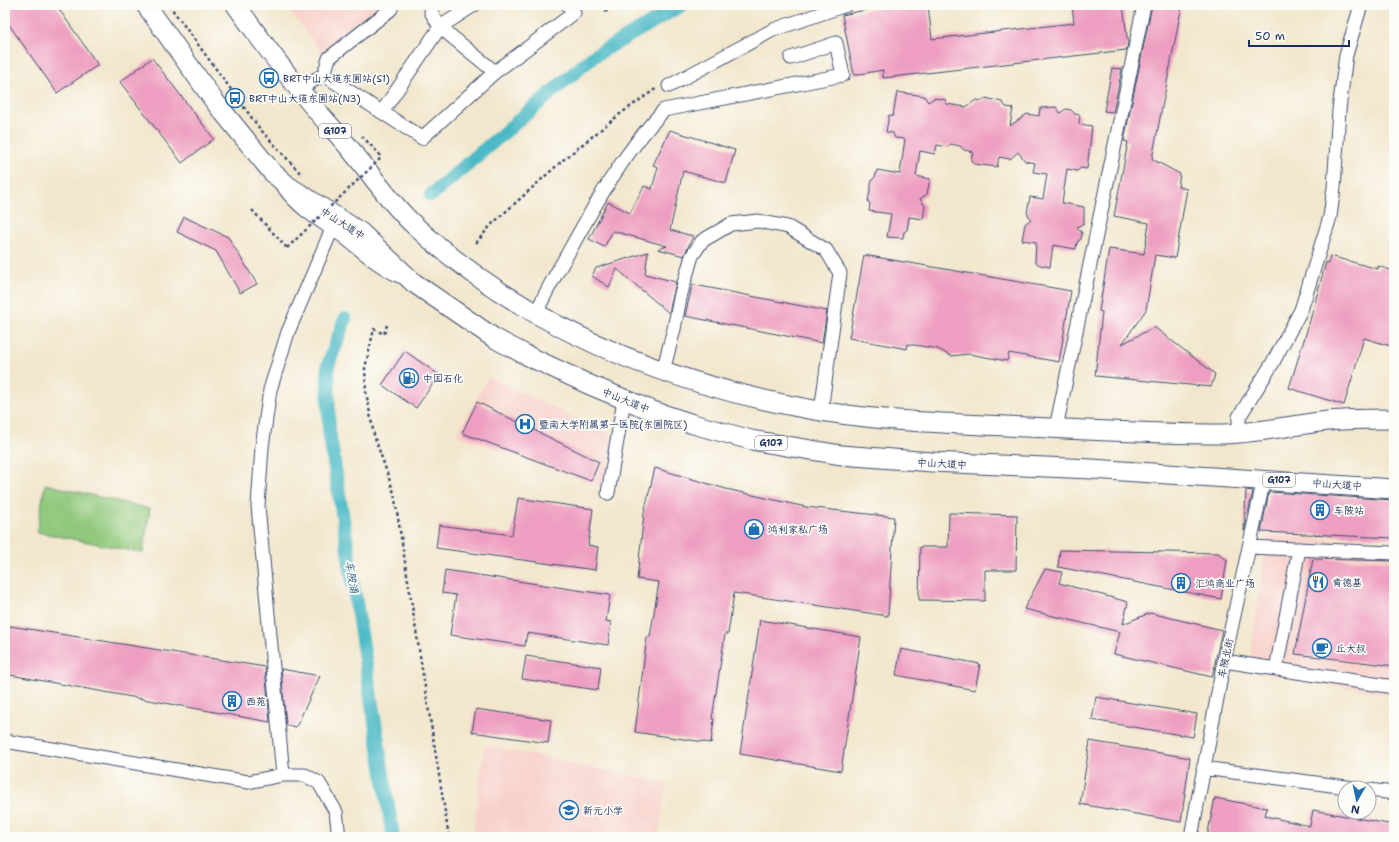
<svg xmlns="http://www.w3.org/2000/svg" width="1399" height="842" font-family="'Shantell Sans','LXGW WenKai TC',sans-serif">
	<style>
		.built { fill: #f7d0c9 }
		.pitch { fill: #90c87b; stroke: #567c6c }
		.lines { fill: none; stroke-linecap: round; stroke-linejoin: round }
		.canal { stroke: #4cbac6; stroke-width: 14 }
		.building { fill: #ee9fc1 }
		.minor-casing { stroke: #3b4b6f; stroke-width: 15 }
		.highway-casing { stroke: #3b4b6f; stroke-width: 21 }
		.path { stroke: #3b4b6f; stroke-width: 2.5; stroke-dasharray: 3 3; stroke-linecap: butt }
		.minor { stroke: #fff; stroke-width: 13 }
		.highway { stroke: #fff; stroke-width: 19 }
		.path-bridge { stroke: #3b4b6f; stroke-width: 2.5; stroke-dasharray: 3 3; stroke-linecap: butt }
		.labels { text-anchor: middle; stroke-width: 3.5; stroke-linejoin: round; paint-order: stroke }
		.shield { fill: #fdfcf7; stroke: #5f6c8c; stroke-width: 1 }
		.shield-label { font-size: 9px; font-weight: bold; fill: #1b2f5e }
		.poi-label { font-size: 10px; fill: #1b2f5e; stroke: #fdfcf7; text-anchor: start }
		.street-label { font-size: 10px; fill: #1b2f5e; stroke: #fdfcf7 }
		.water-label { font-size: 11px; font-style: italic; fill: #2c6082; stroke: #fdfcf7 }
	</style>
	<rect width="100%" height="100%" fill="#fdfcf7"/>
	<filter id="ink" filterUnits="userSpaceOnUse"><feTurbulence type="fractalNoise" baseFrequency=".025" numOctaves="2"/><feDisplacementMap in="SourceGraphic" scale="8" xChannelSelector="R" yChannelSelector="G"/><feConvolveMatrix kernelMatrix="1 2 1 2 8 2 1 2 1" color-interpolation-filters="sRGB"/></filter>
	<filter id="wash" filterUnits="userSpaceOnUse"><feTurbulence type="fractalNoise" baseFrequency=".012" numOctaves="4" result="noise"/><feDisplacementMap in="SourceGraphic" scale="16" xChannelSelector="R" yChannelSelector="G"/><feGaussianBlur stdDeviation="0.9" result="paint"/><feColorMatrix in="noise" values="0 0 0 0 0 0 0 0 0 0 0 0 0 0 0 0 0 1.4 0 .05"/><feComposite in="paint" operator="in"/></filter>
	<g filter="url(#wash)">
		<rect width="100%" height="100%" fill="#f2e7cd"/>
		<path class="built" d="M285,5h104l-65,50z
			M488,377l126,59 -11,52 -147,-53z
			M1267,535l127,10v150l-146,-24z
			M484,745l183,38 -9,54h-185z"/>
		<path class="pitch" d="M45,484l105,25 -7,44 -106,-21z"/>
		<g class="lines">
			<path class="canal" d="M431,195l163,-139 88,-51
				M345,319l-17,46 1,65 64,407"/>
		</g>
		<g id="blocks">
			<path class="building" d="M5,5h51l42,60 -41,28 -52,-74z
				M875,5h53l4,34 142,-16 -2,-18h51l5,39 -2,6 -243,28v-8l-29,5 -12,-60 33,-7z
				M1152,5h30l-30,154 28,15 -2,13 9,2 -12,69 -20,-3 -9,55 -24,34 32,-17 61,47 -4,13 -116,-11 7,-64 -3,-1 10,-62 35,5 5,-31 -35,-7 14,-74 -4,-1z
				M152,58l62,81 -32,24 -62,-81z
				M1112,68l10,1 -9,43 -9,-1z
				M897,92l27,4 4,6 6,-4 12,2v4l20,3 10,-7 6,1 4,-3 16,4 4,5 7,1 -3,18 17,-12 12,2 1,-8 16,-1 4,6 6,-4 5,1 4,4 5,1 -1,9 13,2 -5,43 -6,-1 -4,3 -10,-2 -5,34 22,4v16l-7,4 5,6 -1,6 -4,3 -1,7 -23,-4 -3,22 -10,-2 -5,-3 1,-20 -14,-2 3,-16 6,-5 -4,-6 3,-16 13,2 4,-25 -14,-2 2,-9 -10,-2 -7,-9 -8,7 -11,-2 -2,10 -23,-3 -3,-4 2,-8 -9,-2 -4,-4 -9,-2 -4,3 -10,-2 -2,9 -15,-3 -4,25 14,3 -3,15 -7,5 5,7 -2,13 -14,-2 -2,13 -3,2 -1,6 -16,-1 4,-23 -22,-3 1,-7 -2,-3 4,-21 3,-3 2,-7 23,4 5,-35 -10,-1 -2,-5 -7,-1 3,-17 4,1z
				M670,130l65,20 -9,33 -43,-12 -13,59 23,6 -9,20 -26,-7 9,-3 -54,-15 -9,16 -15,-8 19,-37 22,11 14,-27 8,3 6,-22 -5,-2z
				M184,217l44,20 29,47 -17,9 -24,-42 -39,-19z
				M648,252l-3,22 31,8 -7,31 -52,-44 -8,18 -17,-11 4,-8z
				M864,255l207,36 -12,71 -50,-9 -2,8 -38,-7 -18,2 -13,-7 -30,-5 -1,5 -58,-11z
				M1330,256l48,13v-3l16,5v76l-30,-9 -20,67 -55,-17 20,-64 17,-62 2,1z
				M695,285l132,26 -5,32 -137,-27 7,-30z
				M405,351l34,24 -23,33 -34,-23z
				M477,402l122,60 -8,19 -129,-48z
				M655,468l71,21 80,18 88,10 -6,99 -154,-23 -6,41h-3l-13,85h2l-3,24 -76,-11 12,-95h3l9,-55 -22,-3 7,-66z
				M1246,490l7,1 -9,40z
				M1269,492l125,8v38l-133,-6z
				M518,498l75,11 -5,36 10,2 -3,23 -159,-22 3,-23 73,10z
				M949,513l68,2 -1,55h-31v31l-66,-1 1,-53h28z
				M1060,550l158,3 9,7 -6,39 -163,-32z
				M1313,559l81,2v105l-99,-12z
				M1045,569l17,3 -3,11 69,19 -5,22 27,-11 72,17 -10,47 -98,-23 6,-22 -96,-23z
				M445,570l165,25 -4,26 5,1 -3,23 -81,-12 -2,13 -75,-11 6,-40 -14,-2z
				M760,620l101,17 -20,134 -101,-17z
				M10,626l255,41 5,55 -265,-48v-36z
				M901,649l79,15 -5,26 -79,-15z
				M526,656l75,11 -3,23 -76,-11z
				M281,669l39,7 -24,51 -10,-2z
				M1096,697l101,17 -4,23 -101,-17z
				M476,709l75,11 -3,23 -76,-11z
				M1090,741l100,17 -9,64 -101,-18z
				M1215,798l52,10 -2,8 45,10 3,-16 81,15v12h-187z"/>
		</g>
	</g>
	<g filter="url(#ink)">
		<use href="#blocks" fill-opacity="0" stroke="#3b4b6f" stroke-width="1"/>
		<g class="lines">
			<g class="minor-casing">
				<path id="minor" d="M433,5l-2,7 9,15 55,45
					M324,75l5,-17 62,-49
					M669,86l104,-56 73,-25
					M299,88l25,-13 98,63 73,-66 79,-59 -6,-8
					M382,112l58,-85 34,-22
					M285,189c16,22 38,33 59,48 18,14 34,29 55,39
					M536,314c8,-20 20,-40 31,-59 28,-51 57,-103 97,-145l179,-35 -7,-32 -45,15
					M663,371l11,-42 7,-36 11,-37 10,-15 29,-17 27,-3 30,6 38,23 14,23 -19,138
					M1056,428l88,-423
					M1239,433v-16l33,-53 29,-54 29,-93 4,-30 5,-77 7,-55 15,-50
					M608,493l16,-93
					M1249,547l145,6
					M1224,661l170,26
					M1276,669l23,-120
					M5,741l243,41 35,-7h22l14,8 17,29 3,25
					M1203,768l151,20
					M283,775l-25,-269 4,-59 8,-57 18,-58 44,-103
					M1369,790l25,3
					M1191,837l33,-176 40,-182"/>
			</g>
			<g class="highway-casing">
				<path id="highway" d="M146,5l69,97 57,70 16,14 72,46 54,51 80,55 32,17 64,30 63,26 40,13 58,16 90,15 91,7 160,7 302,20
					M236,5c24,34 49,68 76,100 14,17 29,32 43,50 20,24 36,49 59,70 109,100 245,156 389,183 73,14 149,15 223,19 66,3 132,7 197,7 35,-1 70,-9 105,-13 22,-2 44,-2 66,-2"/>
			</g>
			<path class="path" d="M169,5l91,124 42,46
				M605,12l11,-7
				M362,136l20,21
				M252,210l35,38
				M476,243l15,-18 72,-65 57,-46 37,-26
				M387,325l-3,9 -10,-5 -9,39 1,24 8,43 20,58 55,344"/>
			<use href="#minor" class="minor"/>
			<use href="#highway" class="highway"/>
			<path class="path-bridge" d="M287,248l95,-91"/>
		</g>
	</g>
	<defs>
		<g id="bus-ring" transform="scale(1)"><circle r="9.5" fill="#fdfcf7" stroke="#1f6fb2" stroke-width="1.5"/><path d="M-5-6H5V4H4V6H2V4H-2V6H-4V4H-5ZM-3.5-4V0h7V-4ZM-3.5 1.2v1.5H-2V1.2ZM2 1.2v1.5H3.5V1.2Z" fill="#1f6fb2"/></g>
		<g id="fuel-ring" transform="scale(1)"><circle r="9.5" fill="#fdfcf7" stroke="#1f6fb2" stroke-width="1.5"/><path d="M-5.5-6h7V0h2V4h1.3V-2.5L3-4.5l.8-.8L6-3V5H2.5V1h-1V6h-7ZM-4.2-4.7v3.2H.2V-4.7Z" fill="#1f6fb2"/></g>
		<g id="hospital-ring" transform="scale(1)"><circle r="9.5" fill="#fdfcf7" stroke="#1f6fb2" stroke-width="1.5"/><path d="M-5-5h3v3.5h4V-5h3V5h-3V1.5h-4V5h-3Z" fill="#1f6fb2"/></g>
		<g id="building-ring" transform="scale(1)"><circle r="9.5" fill="#fdfcf7" stroke="#1f6fb2" stroke-width="1.5"/><path d="M-4-6H4V6H1V3H-1V6H-4ZM-2.5-4.3h1.7v1.8h-1.7ZM.8-4.3h1.7v1.8H.8ZM-2.5-1h1.7V.8h-1.7ZM.8-1h1.7V.8H.8Z" fill="#1f6fb2"/></g>
		<g id="shop-ring" transform="scale(1)"><circle r="9.5" fill="#fdfcf7" stroke="#1f6fb2" stroke-width="1.5"/><path d="M-5-2.5h2.3a2.7 3.5 0 0 1 5.4 0H5L5.5 6h-11ZM-1.5-2.5h3a1.5 2.3 0 0 0-3 0Z" fill="#1f6fb2"/></g>
		<g id="restaurant-ring" transform="scale(1)"><circle r="9.5" fill="#fdfcf7" stroke="#1f6fb2" stroke-width="1.5"/><path d="M-5-6h1v4h1v-4h1v4h1v-4h1v5L-1.5 .5V6h-2V.5L-5-1ZM5-6V6H3V1.5H1.5Q1.5-4 5-6Z" fill="#1f6fb2"/></g>
		<g id="cafe-ring" transform="scale(1)"><circle r="9.5" fill="#fdfcf7" stroke="#1f6fb2" stroke-width="1.5"/><path d="M-5.5-4.5H6V0H3Q3 3.5 0 3.5H-2.5Q-5.5 3.5-5.5 0ZM3-3.2v2h1.7v-2ZM-6 4.5H4V6H-6Z" fill="#1f6fb2"/></g>
		<g id="school-ring" transform="scale(1)"><circle r="9.5" fill="#fdfcf7" stroke="#1f6fb2" stroke-width="1.5"/><path d="M0-5L7-2L0 1L-7-2ZM-4 1L0 2.5L4 1V4Q0 6-4 4Z" fill="#1f6fb2"/></g>
	</defs>
	<g fill-rule="evenodd">
		<use href="#bus-ring" x="269" y="78"/>
		<use href="#bus-ring" x="235" y="98"/>
		<use href="#fuel-ring" x="409" y="378"/>
		<use href="#hospital-ring" x="525" y="424"/>
		<use href="#building-ring" x="1320" y="510"/>
		<use href="#shop-ring" x="754" y="529"/>
		<use href="#restaurant-ring" x="1318" y="582"/>
		<use href="#building-ring" x="1181" y="583"/>
		<use href="#cafe-ring" x="1322" y="648"/>
		<use href="#building-ring" x="232" y="701"/>
		<use href="#school-ring" x="569" y="810"/>
	</g>
	<g class="labels">
		<g class="shield">
			<rect x="319" y="124" width="32" height="14" rx="3"/>
			<rect x="755" y="436" width="32" height="14" rx="3"/>
			<rect x="1263" y="473" width="32" height="14" rx="3"/>
		</g>
		<g class="shield-label">
			<text x="335" y="134">G107</text>
			<text x="771" y="446">G107</text>
			<text x="1279" y="483">G107</text>
		</g>
		<g class="poi-label">
			<text x="283" y="82">BRT中山大道东圃站(S1)</text>
			<text x="249" y="102">BRT中山大道东圃站(N3)</text>
			<text x="423" y="382">中国石化</text>
			<text x="539" y="428">暨南大学附属第一医院(东圃院区)</text>
			<text x="1334" y="514">车陂站</text>
			<text x="768" y="533">鸿利家私广场</text>
			<text x="1332" y="586">肯德基</text>
			<text x="1195" y="587">汇鸿商业广场</text>
			<text x="1336" y="652">丘大叔</text>
			<text x="246" y="705">西苑</text>
			<text x="583" y="814">新元小学</text>
		</g>
		<g class="street-label">
			<text transform="translate(343 223) rotate(33)" y="4">中山大道中</text>
			<text transform="translate(626 400) rotate(22)" y="4">中山大道中</text>
			<text transform="translate(942 463) rotate(3)" y="4">中山大道中</text>
			<text transform="translate(1337 484) rotate(4)" y="4">中山大道中</text>
			<text transform="translate(1225 658) rotate(-78)" y="4">车陂北街</text>
		</g>
		<g class="water-label">
			<text transform="translate(352 577) rotate(81)" y="4">车陂涌</text>
		</g>
	</g>
	<rect width="1399" height="842" fill="none" stroke="#fdfcf7" stroke-width="20"/>
	<g transform="translate(1357 800) rotate(189)"><circle r="19" fill="#fdfcf7" stroke="#a3aaba"/>
	<path d="M0-3L7 15L0 10L-7 15Z" fill="#1f6fb2"/>
	<text y="-6" font-size="11" font-weight="bold" text-anchor="middle" fill="#1b2f5e">N</text>
	</g>
	<path d="M1249 40v6h100v-6" fill="none" stroke="#1b2f5e" stroke-width="2"/>
	<text x="1255" y="40" font-size="12" fill="#1b2f5e" stroke="#fdfcf7" stroke-width="3" paint-order="stroke">50 m</text>
</svg>
